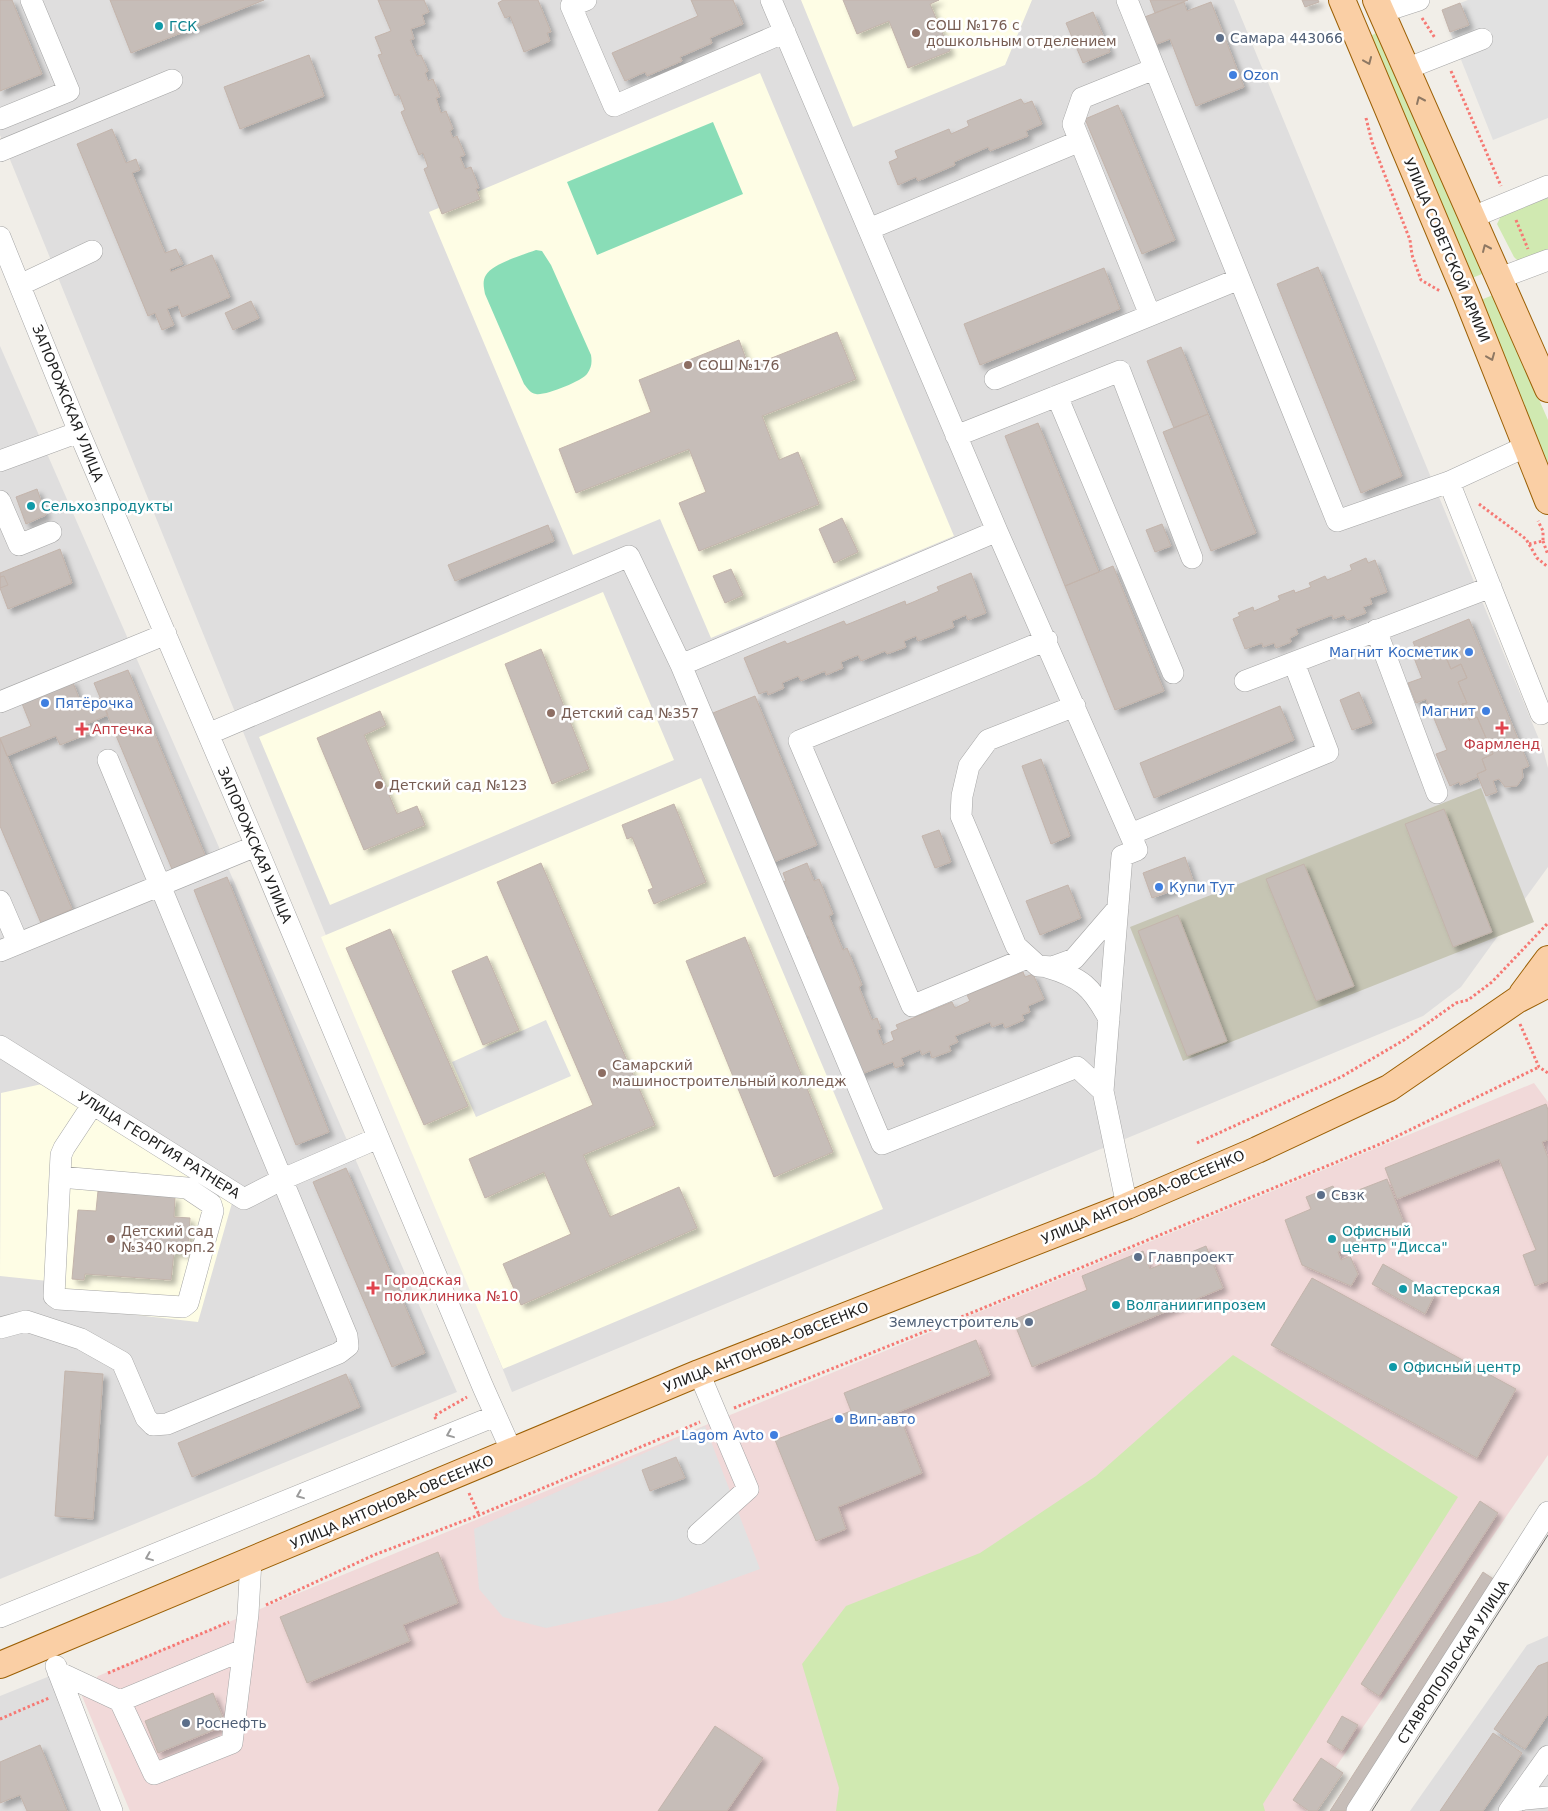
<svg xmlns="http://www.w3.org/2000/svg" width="1548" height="1811" font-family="'DejaVu Sans',sans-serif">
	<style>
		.residential { fill: #dfdede }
		.commercial { fill: #f1d9d9 }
		.education { fill: #fefde5 }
		.construction { fill: #c6c5b4 }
		.grass { fill: #d0e9b1 }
		.pitch { fill: #89ddb7 }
		.parking { fill: #e1e1e1 }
		.building { fill: #c6bdb8; stroke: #c3b4ab; filter: url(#shadow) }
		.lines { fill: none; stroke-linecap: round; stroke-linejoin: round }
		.minor-casing { stroke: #a5a5a5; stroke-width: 22 }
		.major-casing { stroke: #9b5f04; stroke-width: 28 }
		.path { stroke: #f67974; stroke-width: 3; stroke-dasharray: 2.5 2.5; stroke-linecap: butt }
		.minor { stroke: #fff; stroke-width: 21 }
		.major { stroke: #facfa5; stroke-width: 26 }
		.tram { stroke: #6f6f6f; stroke-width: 1 }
		.oneway { stroke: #8e7863 }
		.oneway2 { stroke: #9b9b9b }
		.culture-dot { fill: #0f9aa8; stroke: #fff; stroke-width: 2 }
		.education-dot { fill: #8d6e63; stroke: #fff; stroke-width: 2 }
		.service-dot { fill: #5c6f8a; stroke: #fff; stroke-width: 2 }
		.shop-dot { fill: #3f7fe0; stroke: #fff; stroke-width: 2 }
		.health-dot { fill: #e0444e; stroke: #fff; stroke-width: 2 }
		.labels { text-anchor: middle; stroke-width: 5; stroke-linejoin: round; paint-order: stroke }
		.education-label { font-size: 14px; fill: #785e54; stroke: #fff; text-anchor: start }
		.culture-label { font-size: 14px; fill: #0d838f; stroke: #fff; text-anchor: start }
		.service-label { font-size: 14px; fill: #4e5e75; stroke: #fff; text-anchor: start }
		.shop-label { font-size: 14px; fill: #366cbe; stroke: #fff; text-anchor: start }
		.street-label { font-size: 14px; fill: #212121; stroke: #fff }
		.health-label { font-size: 14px; fill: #be3a42; stroke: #fff; text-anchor: start }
	</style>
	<defs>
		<filter id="shadow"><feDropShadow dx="4.5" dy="4.5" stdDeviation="2.5" flood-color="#0004"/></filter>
	</defs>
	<rect width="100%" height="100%" fill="#f1eee8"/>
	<path class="residential" d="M0,0h1234l309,749 5,19v99l-87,120 -38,29 -911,376 -512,-1257z
		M0,346l457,1046 -457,187z
		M1548,1636v175h-138l117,-166z
		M55,1674l47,137h-102v-115z"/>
	<path class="commercial" d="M1534,1083l14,19v353l-242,356h-1176l-48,-115 16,-20z"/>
	<path class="education" d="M801,0h231l-27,65 -152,62z
		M760,73l194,463 -243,102 -51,-119 -87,36 -144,-343z
		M603,592l71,168 -344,145 -71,-168z
		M701,778l182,431 -380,160 -182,-432z
		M42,1084l190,119 -34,119 -151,-17 1,-24 -48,-5 1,-183z"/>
	<path class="construction" d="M1481,788l53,134 -351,139 -53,-134z"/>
	<path class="grass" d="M1380,31l107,241 -25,10 -101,-241z
		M1548,198v52l-30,11 -4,-4 -17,-33 4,-8z
		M1493,295l55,125v58l-77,-174z
		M1233,1355l225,142 -195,307 2,7h-429l3,-23 -37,-124 44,-58 134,-53 116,-77z"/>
	<path class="pitch" d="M713,122l30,72 -146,61 -30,-73z
		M536,250l6,1 9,14 40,90c1,7 1,12 -4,19 -5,7 -42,22 -51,20 -6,-1 -8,-5 -12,-10l-39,-90c-1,-6 -3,-13 1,-19 6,-11 39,-21 50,-25z"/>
	<path class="parking" d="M1468,0h80v118l-55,22 -43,-108 19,-7 -9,-22z
		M546,1020l25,56 -95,41 -24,-55z
		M705,1426l55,143 -85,31 -129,28 -43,-11 -24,-28 -5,-60z"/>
	<path class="building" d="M0,0h12l30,74 -42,17z
		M110,0h154l-133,53z
		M378,0h46l5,12 -7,3 3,9 -14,5 3,10 -4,1 7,16 4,-1 7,16 -3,2 3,8 5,-2 7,18 -4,1 5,15 5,-2 7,18 -3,2 3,7 4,-2 8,19 -5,2 5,12 6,-2 8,21 -3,1 4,10 -38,15 -18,-45 4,-2 -5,-14 -4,2 -18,-43 4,-2 -6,-16 -4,2 -17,-41 4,-1 -7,-17 16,-6z
		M538,0l13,32 -4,1 3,8 -26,11 -14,-36 -5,2 -7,-15 5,-3z
		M691,0h42l10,24 -33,14 2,5 -32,14 2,4 -35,15 -2,-4 -20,9 -13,-28 86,-37z
		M843,0h96l-9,4 20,47 -42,17 -19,-47 -32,13z
		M1150,0h38l-33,13z
		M1302,0h16l1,2 -14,5z
		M1184,2l3,9 24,-9 33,85 -48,19 -26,-67 -18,7 -10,-28z
		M1460,3l9,22 -19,7 -8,-22z
		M1093,12l17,40 -27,11 -17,-40z
		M309,55l15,41 -84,33 -16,-42z
		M1021,99l3,5 8,-3 10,23 -16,7 2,5 -38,15 -2,-4 -34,15 1,3 -37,16 -2,-4 -18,8 -9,-23 9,-4 -3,-7 54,-22 2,5 18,-8 -2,-5z
		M1118,105l57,135 -33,14 -57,-135z
		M112,129l14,34 10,-4 4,11 -8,3 33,80 11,-4 7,15 -13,5 1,3 41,-17 18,42 -48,20 -4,-12 -11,4 7,16 -12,5 -7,-17 -7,3 -71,-172z
		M1318,267l84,209 -41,17 -84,-209z
		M1104,268l16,41 -140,56 -16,-41z
		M251,301l8,17 -26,12 -8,-17z
		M837,332l19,47 -94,37 17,44 19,-8 21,52 -120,47 -20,-48 27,-11 -17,-43 -113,44 -17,-44 92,-37 -12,-32 100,-40 10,27z
		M1181,347l27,67 -34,14 -27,-67z
		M1208,414l48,119 -45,18 -48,-119z
		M1038,423l61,149 -34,14 -60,-150z
		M37,489l9,26 -20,9 -10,-27z
		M842,518l16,34 -24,11 -15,-34z
		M1162,524l9,22 -16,6 -9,-22z
		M548,525l6,16 -99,40 -7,-16z
		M60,549l12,34 -64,26 -8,-21v-15z
		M1366,558l2,5 7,-3 12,32 -17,6 2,6 -9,3 3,6 -19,7 -3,-5 -11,4 -1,-4 -36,14 2,5 -8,4 1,4 -15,6 -2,-5 -11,4 -1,-4 -17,6 -12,-30 7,-3 -2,-3 15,-6 1,4 26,-11 -2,-4 16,-6 1,3 16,-6 -2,-4 16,-7 2,4 25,-10 -2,-5z
		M1113,566l51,125 -49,19 -50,-124z
		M731,569l12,26 -18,8 -12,-27z
		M971,573l15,40 -18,7 -2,-5 -14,6 2,6 -36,14 -2,-5 -12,5 2,6 -19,7 -2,-3 -24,10 -3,-6 -17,7 2,6 -17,7 -1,-4 -24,10 -3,-5 -16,7 2,5 -16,7 -1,-4 -8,3 -15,-36 41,-17 2,3 57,-23 2,4 59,-24 1,4 33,-14 -2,-4z
		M4,576l4,9 -8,3v-11z
		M1469,619l60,147 -7,3 1,8 -6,9 -12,1 -6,-8 -6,2 4,11 -11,4 -9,-22 9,-4 -4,-11 11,-5 -16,-37 -8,3 -7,-16 5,-1 -9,-21 9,-4 -6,-14 -10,5 -10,-23 -22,10 -6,-14z
		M1441,646l10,23 10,-5 6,14 -9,4 9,21 -5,1 7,16 8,-3 16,37 -11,5 4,11 -9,4 1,3 -18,8 -1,-3 -9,4 -14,-32 11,-4 -21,-51 -10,4 -8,-20 14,-5 -8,-20z
		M541,649l48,120 -37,15 -47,-120z
		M128,670l77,185 -33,14 -78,-186z
		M72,680l10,26 19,-8 7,17 -21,9 3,9 -30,12 -4,-9 -49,20 -7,-18 31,-12 -10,-25z
		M1359,692l13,31 -20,7 -12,-30z
		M755,696l62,149 -48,19 -61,-149z
		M1280,706l14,34 -140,58 -14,-35z
		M380,711l6,14 -22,10 33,79 20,-8 8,19 -61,25 -47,-112z
		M0,739l72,170 -31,14 -41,-97z
		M1041,759l29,77 -19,8 -29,-78z
		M674,804l32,78 -52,22 -6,-14 5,-2 -21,-51 -5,2 -5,-14z
		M1444,809l48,123 -39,15 -48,-123z
		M939,830l12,32 -16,6 -13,-32z
		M1185,857l9,26 -42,15 -9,-25z
		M541,863l114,262 -72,30 27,62 69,-30 18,41 -176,77 -18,-41 68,-30 -27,-62 -59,26 -16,-39 124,-54 -96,-223z
		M807,863l7,18 5,-2 14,35 -4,2 14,34 4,-2 15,37 -3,2 13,33 5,-2 4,11 -4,1 6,15 11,-5 -3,-8 7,-3 -2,-4 56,-23 3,6 15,-7 -3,-6 56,-23 2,5 8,-3 11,25 -16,7 2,6 -8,3 2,5 -19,8 -2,-5 -11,4 -2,-5 -35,14 3,6 -9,4 2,5 -19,7 -2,-7 -8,4 -2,-5 -19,8 3,7 -9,3 -2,-6 -34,13 -49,-120 4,-2 -6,-17 -5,2 -22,-55 5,-2 -3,-8z
		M1304,864l50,122 -38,15 -50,-122z
		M227,877l102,255 -33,13 -102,-255z
		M1068,885l13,33 -41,17 -14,-34z
		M1178,915l49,126 -40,15 -49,-125z
		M390,929l78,177 -44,19 -78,-177z
		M745,937l88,215 -59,25 -88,-216z
		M487,956l32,74 -36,15 -31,-74z
		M1546,1104l2,6v30l-6,2 6,16v123l-13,5 -12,-31 13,-5 -37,-91 -102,40 -12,-31z
		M346,1168l79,185 -33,14 -79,-185z
		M1387,1179l18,47 -67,26 3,8 9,-4 8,18 -7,12 -49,-21 -17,-45 26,-11 -5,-12 27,-11 5,12z
		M98,1191l77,6 -1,20 16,1 -2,35 -14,-1 -3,28 -86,-6 -1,6 -12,-1 6,-69 18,1z
		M1206,1246l17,42 -191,79 -19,-47 74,-30 -5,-14 61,-25 7,18z
		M1383,1264l52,30 -10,20 -53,-30z
		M1312,1278l204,111 -39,69 -206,-113z
		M976,1340l14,35 -92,37 24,61 -84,34 8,22 -30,12 -41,-101 76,-29 -7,-18z
		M65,1371l38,3 -10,145 -38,-3z
		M346,1374l14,33 -168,70 -14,-34z
		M676,1457l9,21 -35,13 -8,-21z
		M1480,1501l18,12 -119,183 -18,-12z
		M438,1552l20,51 -55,22 7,16 -103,42 -27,-66z
		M1483,1572l12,8 -148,231h-17z
		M1548,1662v52l-23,35 -31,-20 44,-63z
		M213,1693l13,32 -68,28 -13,-32z
		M1342,1716l16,9 -16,26 -15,-9z
		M715,1726l48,32 -36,53h-69z
		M1493,1733l29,20 -23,35 -16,23h-43z
		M40,1745l27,66h-40l-7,-16 -20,8v-41z
		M1321,1758l22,15 -26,38h-8l-16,-11z"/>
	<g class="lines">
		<g class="minor-casing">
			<path id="minor" d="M586,0l-15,6 43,100 171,-74
				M771,0l226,531 140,319 -15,6 -19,235 24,115
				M1127,0l210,521 112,-39 78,-36
				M1382,12l37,-12
				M1406,69l76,-30
				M0,119l69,-28 -38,-91
				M0,151l172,-71
				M1473,217l75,-31
				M869,229l211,-88
				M0,237l79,195 177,414 227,541 29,65
				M1500,278l48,-18
				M20,285l72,-34
				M1150,315l-77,-191 9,-26 72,-29
				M995,379l244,-100
				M1057,396l116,277
				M956,436l164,-65 72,187
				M0,461l79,-29
				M1449,482l92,232
				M0,501l19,44 32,-13
				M1376,630l61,163
				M681,665l316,-134
				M1245,681l246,-94
				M0,702l166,-68
				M1075,706l-87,34 -19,26 -7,30 -1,20 55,130 22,20 14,1 22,-8 44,-51
				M208,734l421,-178 52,109 201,479 195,-77 26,24
				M1131,834l197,-82 -34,-89
				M0,901l18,42
				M0,951l256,-105
				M1027,958l-115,48 -113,-265 248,-101
				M1046,967c35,10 46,20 63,52
				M0,1046l244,153 39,-20 95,-41
				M60,1177l127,11 24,16 2,7 -25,92 -5,4 -125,-8 -4,-3 7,-141 3,-7 29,-44
				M0,1328l26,-7 55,18 41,23 24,56 7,7 14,-1 172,-71 9,-7 -1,-10 -239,-576
				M698,1534l50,-45 -49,-116
				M0,1617l495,-201
				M56,1666l56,145
				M58,1672l62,29 34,73 78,-31 16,-129 3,-54
				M120,1701l123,-51
				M1517,1800l31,-3
				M1357,1811l191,-299
				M1509,1811l39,-55"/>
		</g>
		<g class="major-casing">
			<path id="major" d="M1342,0l124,295 82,206
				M1376,0l172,389
				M1522,994l26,-35
				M0,1665l699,-292 428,-167 130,-56 132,-62 128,-88 31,-16"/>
		</g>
		<path class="path" d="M1422,18l13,20
			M1451,71l50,115
			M1366,118l6,24 38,98 2,15 9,25 19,11
			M1516,220l12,29
			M1479,504l47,35 11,19 11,9
			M1543,541l5,14
			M1529,544l14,-3v-10l-5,-10
			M1520,1024l19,43 9,6
			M1197,1143l144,-66 63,-37 52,-37 12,-3 24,-18 56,-59
			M734,1408l242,-97 409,-169 154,-75
			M436,1419l-2,-3 33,-19
			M469,1493l10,22
			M266,1605l108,-50 105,-40 221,-93
			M108,1673l121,-51
			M0,1719l49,-21"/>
		<use href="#minor" class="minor"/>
		<use href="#major" class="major"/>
		<path class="tram" d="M1372,1811l176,-276"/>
	</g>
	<defs><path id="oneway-chevron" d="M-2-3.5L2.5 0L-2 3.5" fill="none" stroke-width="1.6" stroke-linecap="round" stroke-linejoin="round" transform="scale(1.25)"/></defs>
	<g class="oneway">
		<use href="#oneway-chevron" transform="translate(1368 61) rotate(67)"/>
		<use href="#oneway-chevron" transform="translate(1420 100) rotate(-114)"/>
		<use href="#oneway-chevron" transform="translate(1486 248) rotate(-114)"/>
		<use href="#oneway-chevron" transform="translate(1491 357) rotate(68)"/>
	</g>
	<g class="oneway2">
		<use href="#oneway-chevron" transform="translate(450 1434) rotate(158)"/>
		<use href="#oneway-chevron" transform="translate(300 1495) rotate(158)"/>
		<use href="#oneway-chevron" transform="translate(149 1557) rotate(158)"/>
	</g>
	<g class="culture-dot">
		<circle cx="159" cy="26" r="5"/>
		<circle cx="31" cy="506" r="5"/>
		<circle cx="1332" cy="1239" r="5"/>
		<circle cx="1403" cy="1289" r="5"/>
		<circle cx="1116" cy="1305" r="5"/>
		<circle cx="1393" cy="1367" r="5"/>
	</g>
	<g class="education-dot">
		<circle cx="916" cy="33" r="5"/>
		<circle cx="688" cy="365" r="5"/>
		<circle cx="551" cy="713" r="5"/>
		<circle cx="379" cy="785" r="5"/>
		<circle cx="602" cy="1073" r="5"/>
		<circle cx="111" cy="1239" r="5"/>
	</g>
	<g class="service-dot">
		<circle cx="1220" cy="38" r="5"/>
		<circle cx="1321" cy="1195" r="5"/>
		<circle cx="1138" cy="1257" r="5"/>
		<circle cx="1029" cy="1322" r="5"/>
		<circle cx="186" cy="1723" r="5"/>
	</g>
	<g class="shop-dot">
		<circle cx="1233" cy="75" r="5"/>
		<circle cx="1469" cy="652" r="5"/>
		<circle cx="45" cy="703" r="5"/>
		<circle cx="1486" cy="711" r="5"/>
		<circle cx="1159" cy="887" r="5"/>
		<circle cx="839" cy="1419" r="5"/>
		<circle cx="774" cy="1435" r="5"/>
	</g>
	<g class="health-dot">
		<path d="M1499.5 720.5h5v5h5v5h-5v5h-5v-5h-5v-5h5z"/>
		<path d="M79.5 721.5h5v5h5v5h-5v5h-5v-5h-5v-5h5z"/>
		<path d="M370.5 1280.5h5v5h5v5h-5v5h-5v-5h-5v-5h5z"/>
	</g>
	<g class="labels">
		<g class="education-label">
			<text x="926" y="30">СОШ №176 с<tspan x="926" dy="16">дошкольным отделением</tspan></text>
			<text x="698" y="370">СОШ №176</text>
			<text x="561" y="718">Детский сад №357</text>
			<text x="389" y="790">Детский сад №123</text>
			<text x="612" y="1070">Самарский<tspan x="612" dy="16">машиностроительный колледж</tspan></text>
			<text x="121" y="1236">Детский сад<tspan x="121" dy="16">№340 корп.2</tspan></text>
		</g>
		<g class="culture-label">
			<text x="169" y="31">ГСК</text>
			<text x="41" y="511">Сельхозпродукты</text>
			<text x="1342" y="1236">Офисный<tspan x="1342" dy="16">центр "Дисса"</tspan></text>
			<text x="1413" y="1294">Мастерская</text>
			<text x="1126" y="1310">Волганиигипрозем</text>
			<text x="1403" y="1372">Офисный центр</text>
		</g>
		<g class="service-label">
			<text x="1230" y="43">Самара 443066</text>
			<text x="1331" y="1200">Свзк</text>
			<text x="1148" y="1262">Главпроект</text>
			<text x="1019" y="1327" text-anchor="end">Землеустроитель</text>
			<text x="196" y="1728">Роснефть</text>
		</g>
		<g class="shop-label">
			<text x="1243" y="80">Ozon</text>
			<text x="1459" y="657" text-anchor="end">Магнит Косметик</text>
			<text x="55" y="708">Пятёрочка</text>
			<text x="1476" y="716" text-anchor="end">Магнит</text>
			<text x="1169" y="892">Купи Тут</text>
			<text x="849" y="1424">Вип-авто</text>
			<text x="764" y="1440" text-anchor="end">Lagom Avto</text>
		</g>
		<g class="street-label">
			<text transform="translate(1447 250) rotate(67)" y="5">УЛИЦА СОВЕТСКОЙ АРМИИ</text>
			<text transform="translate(68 403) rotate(68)" y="5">ЗАПОРОЖСКАЯ УЛИЦА</text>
			<text transform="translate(255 845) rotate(67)" y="5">ЗАПОРОЖСКАЯ УЛИЦА</text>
			<text transform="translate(159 1145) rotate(32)" y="5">УЛИЦА ГЕОРГИЯ РАТНЕРА</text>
			<text transform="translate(1143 1197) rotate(-23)" y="5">УЛИЦА АНТОНОВА-ОВСЕЕНКО</text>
			<text transform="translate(766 1347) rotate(-22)" y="5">УЛИЦА АНТОНОВА-ОВСЕЕНКО</text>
			<text transform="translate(392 1502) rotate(-23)" y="5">УЛИЦА АНТОНОВА-ОВСЕЕНКО</text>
			<text transform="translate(1453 1662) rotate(-57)" y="5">СТАВРОПОЛЬСКАЯ УЛИЦА</text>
		</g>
		<g class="health-label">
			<text x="92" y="734">Аптечка</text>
			<text x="1502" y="749" text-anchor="middle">Фармленд</text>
			<text x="384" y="1285">Городская<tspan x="384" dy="16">поликлиника №10</tspan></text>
		</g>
	</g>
</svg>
